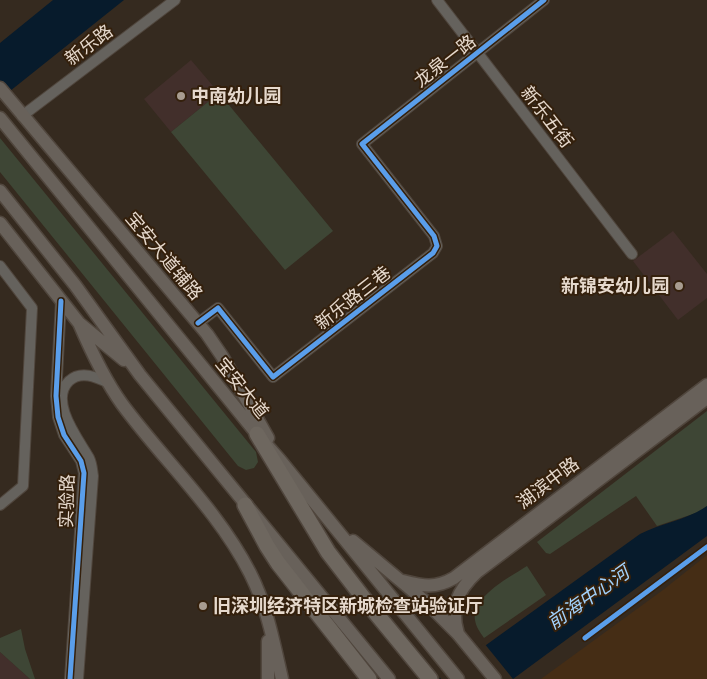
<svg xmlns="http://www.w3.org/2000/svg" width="707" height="679" font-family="Jost,'Noto Sans SC',sans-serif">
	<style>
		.built { fill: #452d15 }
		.education { fill: #422f2b }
		.green { fill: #3e4635 }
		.water { fill: #071b2c }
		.pier { fill: #352a1f }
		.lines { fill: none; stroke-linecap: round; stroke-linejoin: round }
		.minor-casing { stroke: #50463d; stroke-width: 12 }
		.major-casing { stroke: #50463d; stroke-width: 15 }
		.highway-casing { stroke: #50463d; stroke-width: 18 }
		.minor { stroke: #65625d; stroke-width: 10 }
		.major { stroke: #68615a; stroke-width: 12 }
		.highway { stroke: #6e675f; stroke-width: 15 }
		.cycleway-casing { stroke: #34200c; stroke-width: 8 }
		.cycleway { stroke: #5a9eea; stroke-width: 5 }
		.poi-dot { fill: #a89c90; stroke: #34200c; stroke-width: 2 }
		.labels { text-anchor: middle; stroke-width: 4; stroke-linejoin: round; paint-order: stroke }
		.street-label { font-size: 18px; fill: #e6d9cd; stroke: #34200c }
		.poi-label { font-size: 18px; font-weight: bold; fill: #e6d9cd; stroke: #34200c; text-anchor: start }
		.water-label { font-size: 19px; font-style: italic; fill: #a2d2fd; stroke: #34200c }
	</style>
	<rect width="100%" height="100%" fill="#352a1f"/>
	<path class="built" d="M707,555v124h-166l122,-89z"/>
	<path class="education" d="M191,60l28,33 -48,39 -27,-33z
		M673,231l34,43v24l-29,22 -45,-59z
		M0,652l30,27h-30z"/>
	<path class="green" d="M219,93l114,138 -48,39 -114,-138z
		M0,138l256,314 2,10 -4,6 -8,2 -8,-4 -238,-294z
		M707,411v95l-8,6 -42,14 -21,-30 -86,58 -4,-1 -9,-11z
		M527,566l19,29 -62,43c-4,-6 -8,-11 -9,-18 -4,-23 35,-43 52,-54z
		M21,629l4,20 10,30h-5l-30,-27v-14z"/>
	<path class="water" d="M53,0h71l-124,99v-56z
		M707,506v30l-194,143h-74l201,-145c21,-11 47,-14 67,-28z"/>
	<path class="pier" d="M484,643l29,36h-72l-2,-3z"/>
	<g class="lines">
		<g class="minor-casing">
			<path id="minor" d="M437,0l195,254
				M22,116l153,-116
				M0,266l32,42 -9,178 -23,19
				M61,301l-5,95 2,21 6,18 17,26 3,12 -14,206
				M198,323l20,-15 55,69 160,-124 4,-7 -3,-10 -72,-92 182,-144
				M78,679l15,-203c-1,-6 -1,-12 -4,-18 -10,-18 -41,-57 -20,-77 12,-11 27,-4 40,2"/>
		</g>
		<g class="major-casing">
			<path id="major" d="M0,88l207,246 15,22 46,82
				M0,118l257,316 23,26 178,219
				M0,191l75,94 65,90 249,304
				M0,223l79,100 45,37
				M79,323c12,28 25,56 43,81 42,57 96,106 128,169 17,33 24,71 32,106
				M353,541l73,61 32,32 37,45
				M403,581c20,5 32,8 51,-3l253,-193
				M458,634c-8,-27 -1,-43 19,-62l230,-174
				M268,641v38"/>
		</g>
		<g class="highway-casing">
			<path id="highway" d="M257,434l71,118 37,48 65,79
				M245,505l22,41 11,17 91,116"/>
		</g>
		<use href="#minor" class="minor"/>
		<use href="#major" class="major"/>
		<use href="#highway" class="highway"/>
		<g class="cycleway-casing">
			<path id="cycleway" d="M61,301l-5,95 2,21 6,18 17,26 3,12 -14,206
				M198,323l20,-15 55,69 160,-124 4,-7 -3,-10 -72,-92 182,-144
				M585,638l122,-91"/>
		</g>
		<use href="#cycleway" class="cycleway"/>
	</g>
	<g class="poi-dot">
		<circle cx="181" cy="96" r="5"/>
		<circle cx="679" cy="286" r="5"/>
		<circle cx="203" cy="606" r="5"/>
	</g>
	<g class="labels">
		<g class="street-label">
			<text transform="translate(89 45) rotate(-37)" y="6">新乐路</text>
			<text transform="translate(445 61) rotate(-38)" y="6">龙泉一路</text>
			<text transform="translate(547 117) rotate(52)" y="6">新乐五街</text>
			<text transform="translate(164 256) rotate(50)" y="6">宝安大道辅路</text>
			<text transform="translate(353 298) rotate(-38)" y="6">新乐路三巷</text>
			<text transform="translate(242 388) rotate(51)" y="6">宝安大道</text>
			<text transform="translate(548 483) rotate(-37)" y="6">湖滨中路</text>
			<text transform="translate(67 501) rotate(-88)" y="6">实验路</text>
		</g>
		<g class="poi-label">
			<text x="191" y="102">中南幼儿园</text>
			<text x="669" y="292" text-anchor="end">新锦安幼儿园</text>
			<text x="213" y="612">旧深圳经济特区新城检查站验证厅</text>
		</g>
		<g class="water-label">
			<text transform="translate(588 597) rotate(-35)" y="7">前海中心河</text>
		</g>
	</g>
</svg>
